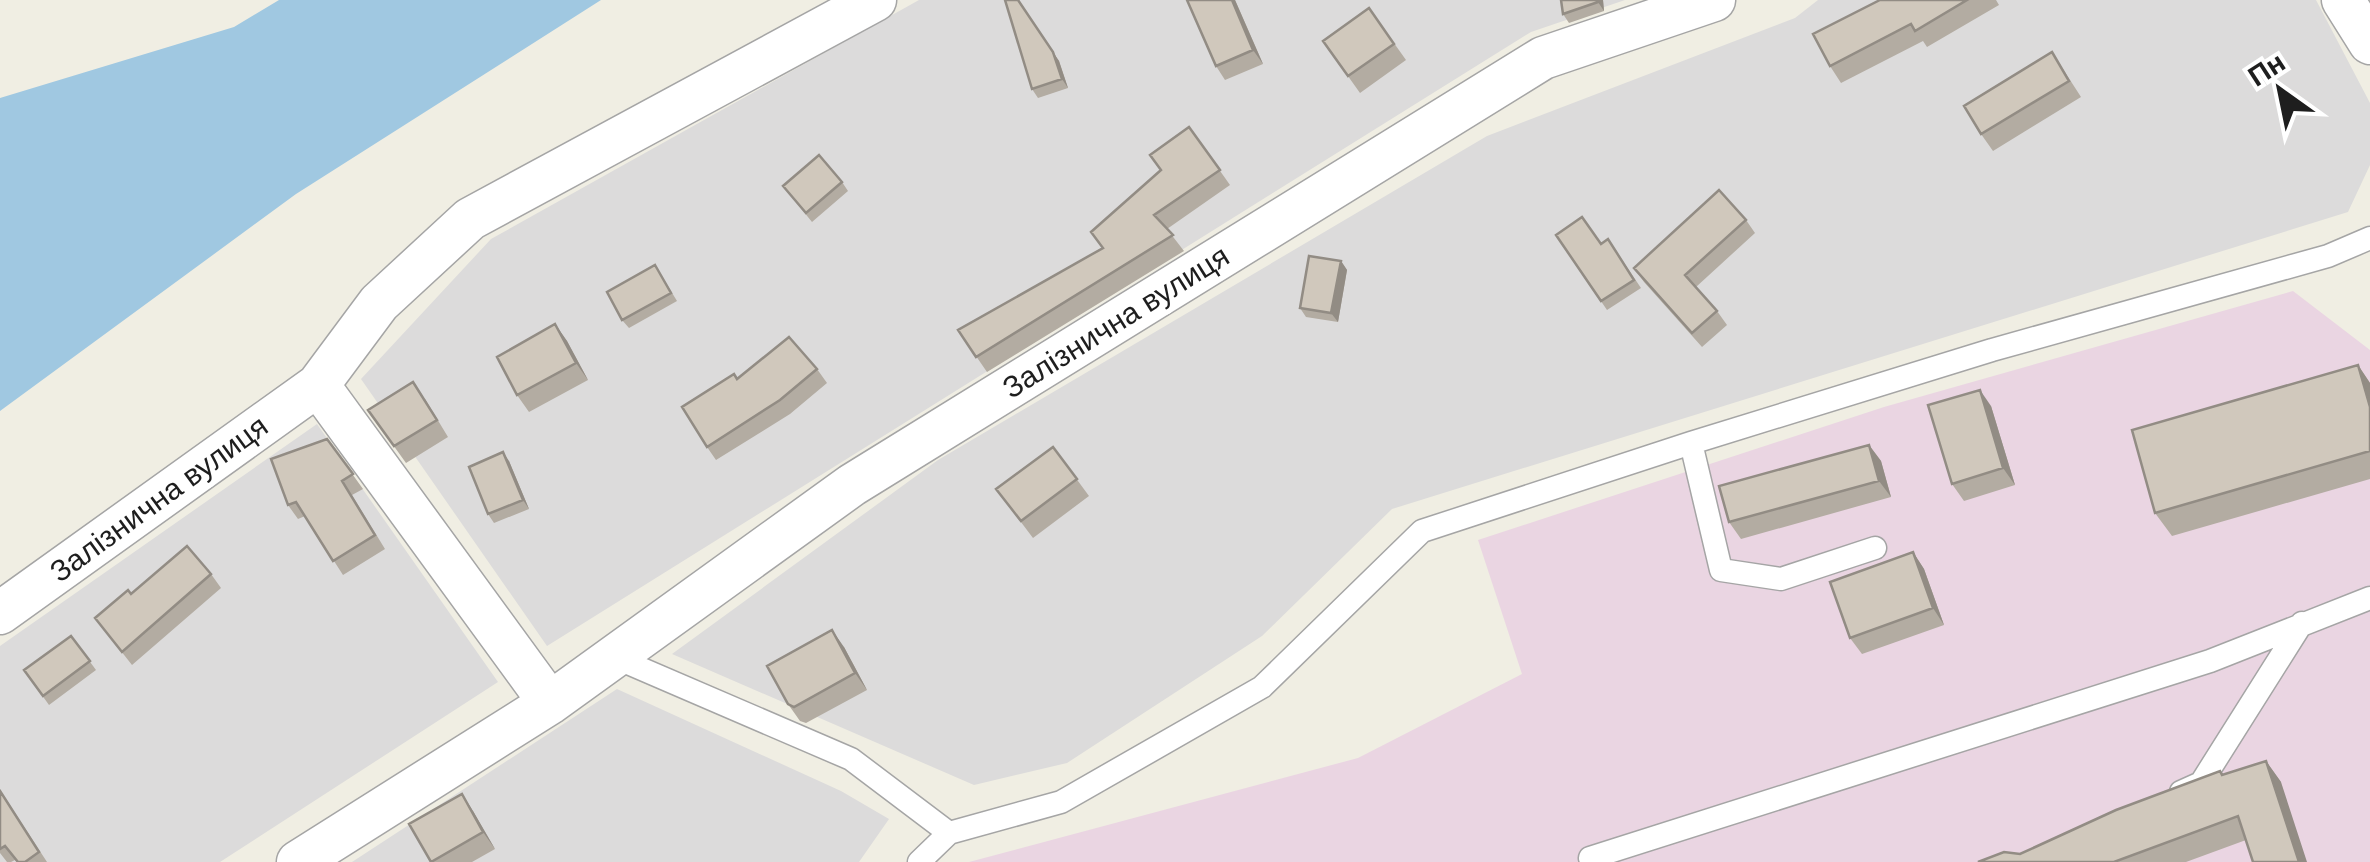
<svg xmlns="http://www.w3.org/2000/svg" width="2370" height="862" font-family="'DM Sans',sans-serif">
	<style>
		.residential { fill: #dcdbdb }
		.industrial { fill: #ead5e2 }
		.water { fill: #a0c8e1 }
		.lines { fill: none; stroke-linecap: round; stroke-linejoin: round }
		.lane-casing { stroke: #a5a5a5; stroke-width: 25 }
		.street-casing { stroke: #a5a5a5; stroke-width: 45 }
		.lane { stroke: #fff; stroke-width: 22 }
		.street { stroke: #fff; stroke-width: 42 }
		.wall { fill: #b3aca2 }
		.shaded-wall { fill: #928c84 }
		.building { fill: #d0c8bc; stroke: #928c84; stroke-width: 2.5 }
		.labels { text-anchor: middle; stroke-width: 10; stroke-linejoin: round; paint-order: stroke }
		.street-label { font-size: 30px; fill: #1e1e1e; stroke: #fff }
	</style>
	<rect width="100%" height="100%" fill="#f0eee3"/>
	<path class="residential" d="M919,0h706l-94,32 -984,614 -186,-267 130,-140z
		M1818,0h498l54,103v62l-22,47 -956,297 -130,127 -195,127 -93,22 -302,-131 266,-194 549,-324 308,-118z
		M317,424l181,258 -278,180h-220v-216z
		M617,689l224,102 48,28 -30,43h-507z"/>
	<path class="industrial" d="M2293,291l77,59v512h-1401l389,-104 164,-84 -44,-134 406,-133z"/>
	<path class="water" d="M279,0h322l-305,194 -296,217v-313l234,-71z"/>
	<g class="lines">
		<g class="lane-casing">
			<path id="lane" d="M1691,443l30,127 60,9 94,-31
				M614,657l237,102 98,74 112,-31 201,-115 160,-156 269,-88 301,-93 336,-94 42,-18
				M2181,792l20,-9 101,-160
				M1590,858l620,-197 160,-63
				M919,862l30,-29"/>
		</g>
		<g class="street-casing">
			<path id="street" d="M2343,0l27,43
				M318,385l232,318
				M0,613l318,-228 61,-82 91,-84 405,-219
				M298,862l252,-159 302,-218 691,-427 171,-58"/>
		</g>
		<use href="#lane" class="lane"/>
		<use href="#street" class="street"/>
	</g>
	<path class="wall" d="M1018,0l41,61 9,27 -30,10 -6,-9z
		M1187,0h48l28,64 -38,16 -9,-14z
		M1603,0l1,11 -35,12 -6,-9z
		M1880,0h116l3,5 -72,42 -4,-6 -82,42 -11,-17z
		M1369,8l37,52 -46,33 -37,-52z
		M2052,52l29,45 -88,54 -12,-17z
		M1189,127l41,58 -63,44 17,22 -197,121 -29,-42 144,-82 -11,-16 70,-62z
		M842,182l6,9 -36,31 -29,-36z
		M1746,220l9,13 -59,54 21,24 10,14 -25,22 -58,-65 -10,-14z
		M1556,235l45,9 7,-5 33,49 -34,22z
		M1341,261l6,9 -9,52 -32,-5 -6,-9z
		M655,265l22,36 -48,27 -7,-8z
		M555,324l12,17 21,39 -59,32 -12,-17z
		M2358,365l12,18v96l-198,57 -17,-23z
		M817,369l10,14 -37,31 -74,46 -9,-13 30,-68z
		M425,399l23,38 -42,26 -38,-53z
		M1991,406l24,79 -51,16 -12,-17z
		M327,439l36,50 -11,6 33,54 -42,26 -38,-59 -7,3 -10,-14z
		M1869,445l12,16 10,36 -150,42 -12,-17z
		M1053,447l36,49 -56,42 -37,-49z
		M509,461l20,48 -35,14 -6,-9z
		M1913,552l11,17 20,56 -82,29 -12,-16z
		M211,574l10,14 -89,77 -37,-47 36,-24z
		M71,636l25,34 -47,35 -25,-35z
		M844,647l23,43 -61,33 -6,-2 -12,-17z
		M2266,761l15,21 -35,58 -60,22h-208l42,-8 203,-79z
		M0,790l47,72h-30l-2,-2 -4,2h-4l-7,-9z
		M473,811l22,38 -23,13h-41z"/>
	<path class="shaded-wall" d="M1018,0l41,61 9,27 -6,-9z
		M1232,0h3l28,64 -10,-14z
		M1598,0h5l1,11 -6,-9z
		M1341,261l6,9 -9,52 -7,-9z
		M555,324l12,17 21,39 -12,-17z
		M2358,365l12,18v24z
		M1980,390l11,16 24,79 -12,-17z
		M1869,445l12,16 10,36 -12,-16z
		M503,452l6,9 20,48 -6,-9z
		M1913,552l11,17 20,56 -11,-17z
		M832,630l12,17 23,43 -12,-17z
		M2266,761l15,21 26,80h-8z
		M462,794l11,17 22,38 -12,-17z"/>
	<path class="building" d="M1005,0h13l35,52 9,27 -30,10z
		M1187,0h45l21,50 -37,16z
		M1561,0h37v2l-35,12z
		M1880,0h87l-52,31 -4,-7 -81,42 -17,-32z
		M1369,8l25,36 -46,32 -25,-35z
		M2052,52l17,29 -88,53 -17,-28z
		M1189,127l31,43 -66,45 19,20 -197,122 -18,-27 145,-82 -12,-16 70,-62 -11,-15z
		M819,155l23,27 -36,31 -23,-27z
		M1719,190l27,30 -61,55 32,36 -25,22 -58,-65z
		M1582,217l19,27 7,-5 26,41 -33,21 -45,-66z
		M1309,256l32,5 -10,52 -31,-5z
		M655,265l16,28 -49,27 -15,-28z
		M555,324l21,39 -59,32 -20,-38z
		M789,337l28,32 -37,31 -73,47 -25,-40 52,-33 3,5z
		M2358,365l12,42v44l-215,62 -23,-83z
		M413,382l24,38 -43,26 -26,-36z
		M1980,390l23,78 -51,16 -24,-79z
		M327,439l26,35 -11,7 33,54 -42,26 -37,-59 -8,3 -17,-46z
		M1869,445l10,36 -150,41 -10,-36z
		M1053,447l24,32 -56,42 -25,-32z
		M503,452l20,48 -35,14 -19,-47z
		M187,546l24,28 -89,78 -27,-34 33,-28 3,4z
		M1913,552l20,56 -83,30 -20,-56z
		M832,630l23,43 -61,34 -6,-3 -21,-38z
		M71,636l19,25 -47,35 -19,-26z
		M2266,761l33,101h-46l-15,-46 -124,46h-136l26,-10 16,2 96,-44 104,-39 2,4z
		M0,791l39,61 -14,10h-7l-13,-16 -5,3z
		M462,794l21,38 -52,30 -22,-38z"/>
	<g class="labels">
		<g class="street-label">
			<text transform="translate(1116 322) rotate(-32)" y="10">Залізнична вулиця</text>
			<text transform="translate(159 499) rotate(-36)" y="10">Залізнична вулиця</text>
		</g>
	</g>
	<g transform="translate(2280 90) rotate(327)" stroke="#ffffff" stroke-width="8" paint-order="stroke">
	<path d="M0-8L18 38L0 25L-18 38Z" fill="#1e1e1e"/>
	<text y="-15" font-size="28" font-weight="bold" text-anchor="middle" fill="#1e1e1e">Пн</text>
	</g>
</svg>
